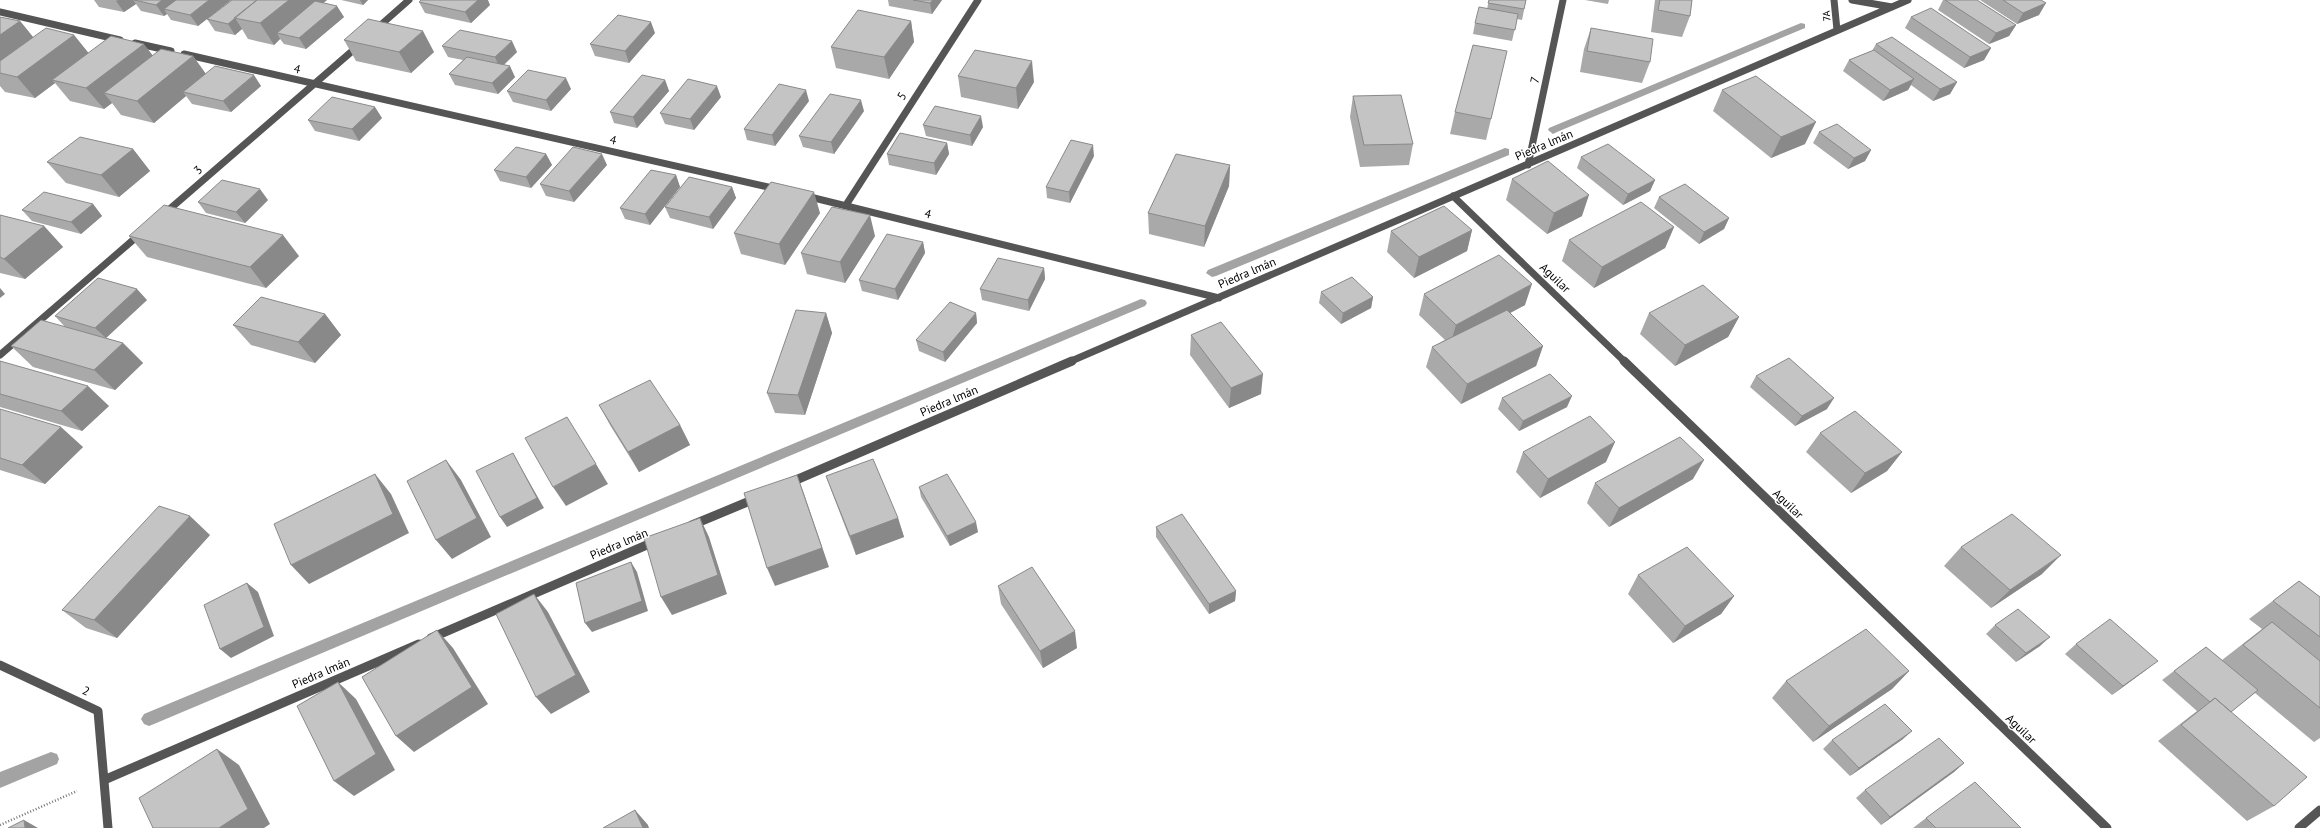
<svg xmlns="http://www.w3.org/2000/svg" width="2320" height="828" font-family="'PT Sans',sans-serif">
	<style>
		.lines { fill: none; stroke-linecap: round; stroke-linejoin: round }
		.stream { fill: #a3a3a3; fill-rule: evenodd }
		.path { stroke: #777; stroke-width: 2.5; stroke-dasharray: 1 2; stroke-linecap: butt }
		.minor-far1 { stroke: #555; stroke-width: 7 }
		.minor { stroke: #555; stroke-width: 9 }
		.wall { fill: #a9a9a9 }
		.shaded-wall { fill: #898989 }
		.building { fill: #c4c4c4; stroke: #898989 }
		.labels { text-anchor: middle; stroke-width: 3; stroke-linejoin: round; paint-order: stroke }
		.far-street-label { font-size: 10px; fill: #000; stroke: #fff }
		.street-label { font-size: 12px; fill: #000; stroke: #fff }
	</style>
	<rect width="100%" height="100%" fill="#fff"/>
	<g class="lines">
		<path class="stream" d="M1801,23l4,1v4l-248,104 -4,2 -5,-4 1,-2z
			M1505,148l4,1v6l-293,121 -4,1 -6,-4 2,-3z
			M1141,299l4,1 2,3 -2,3 -991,418 -5,2 -5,-2 -3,-5 3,-5z
			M51,752l6,2 2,5 -2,5 -57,24v-16z"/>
		<path class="path" d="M0,825l77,-34"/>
		<path class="minor-far1" d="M1834,0l3,30
			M1852,0l40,7
			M0,12l120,28
			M375,30l34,-30
			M135,43l36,8
			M184,54l593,135
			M1528,165l35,-165
			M806,196l413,102
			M1453,196l172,166
			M846,205l132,-205
			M164,214l194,-168
			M0,355l140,-121
			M1069,362l839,-362"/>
		<path class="minor" d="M1624,361l483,467
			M789,483l283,-122
			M692,525l65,-27
			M431,638l225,-97
			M0,665l98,46 10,117
			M104,780l315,-136
			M2299,828l21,-18"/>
	</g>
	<path class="wall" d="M94,0h137l-33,26 -27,-6 -4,-6 -3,2 -23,-5 -5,-7 -12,8 -25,-5z
		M232,0h95l-4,3 21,14 -38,32 -22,-5 -4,-5 -6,6 -26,-6 -6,-10 -7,6 -20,-4 -8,-12z
		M341,0h27l-5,5z
		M888,0h54l-10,14 -43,-8z
		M1489,0h37l-4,20 -5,-1 -5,22 -39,-7 2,-11 12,-14z
		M1585,0h24l-1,4z
		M1655,0h37l-2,16 -8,21 -31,-5z
		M1943,0h34l39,25 -7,11 -20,8 -51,-34z
		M1980,0h61l-2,15 -22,9z
		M419,2l71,3 -19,18 -46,-10z
		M0,17l20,4 13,16 41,-2 14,18 65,2 40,1 13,18 55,12 -30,26 -39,-8 -6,-8 -32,27 -33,-8 -9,-12 -8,6 -34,-8 -15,-18 -20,15 -30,-6 -5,-6z
		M1911,17l80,31 -7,12 -20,8 -59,-40z
		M911,21l3,21 -25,37 -53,-11 -5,-21z
		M1591,28l59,34 -8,21 -62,-11 4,-23z
		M655,33l-26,30 -34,-7 -5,-12z
		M344,40l90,12 -23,21 -55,-12z
		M1876,44l81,38 -7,12 -17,7 -22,-16 -3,5 -25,11 -40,-30 6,-11 23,-9z
		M442,46l75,6 -13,13 11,12 -17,17 -43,-9 -6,-11 14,-14 -15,-3z
		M958,76l76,6 -16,27 -57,-12z
		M665,80l4,11 -32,37 -23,-5 -4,-11z
		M571,89l-20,22 -38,-9 -6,-11z
		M1722,90l83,54 -34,14 -58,-47z
		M1353,96l60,48 -4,21 -49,2 -10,-50z
		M721,97l-27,33 -29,-6 -5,-11z
		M809,101l-34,45 -28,-6 -3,-11z
		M864,111l-30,43 -31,-7 -4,-11z
		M1455,112l36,7 -5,21 -36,-6z
		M382,118l-23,23 -44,-10 -7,-11z
		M923,125l60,2 -11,19 -46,-10z
		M1819,132l52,18 -6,11 -17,8 -35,-26z
		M947,143l2,11 -13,21 -47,-10 -2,-11z
		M133,149l17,22 -31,26 -53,-14 -19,-21z
		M546,154l6,11 -21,23 -31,-7 -6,-11z
		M1094,156l-24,47 -23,-5 -1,-11z
		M1581,157l74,23 -5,11 -27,14 -46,-37z
		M607,165l-33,37 -28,-6 -6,-12z
		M1230,165l-1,21 -25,61 -55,-13 -1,-21z
		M676,175l4,12 -30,38 -25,-6 -5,-11z
		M1512,179l70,37 -35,18 -41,-34z
		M732,187l4,11 -23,31 -43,-11 -5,-11z
		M1659,197l70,21 -5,11 -25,15 -45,-36z
		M268,200l-23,23 -39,-10 -8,-11z
		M93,204l9,12 -21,18 -49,-13 -10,-11z
		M820,213l-35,52 -44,-11 -7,-21z
		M0,215l44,11 19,21 -38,32 -25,-6z
		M1674,227l-9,21 -71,40 -32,-27 7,-21z
		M1472,230l-5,21 -53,27 -27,-26 4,-21z
		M129,236l170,20 -33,32 -119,-31z
		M875,236l-30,47 -38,-9 -6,-21z
		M923,242l2,11 -27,47 -36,-9 -3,-11z
		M1044,268l1,11 -16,32 -47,-11 -2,-11z
		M1321,292l52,5 -2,11 -30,16 -22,-21z
		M1424,294l101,11 -15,8 33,33 -7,20 -75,38 -35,-37 6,-20 13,-7 -26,-25z
		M147,300l-41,38 17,5 20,20 -28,27 -82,-23 -22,-21 54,-19 -10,-11z
		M826,313l6,20 -27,82 -30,-2 -8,-20z
		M976,313l1,10 -32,39 -26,-11 -3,-11z
		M1649,313l90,4 -11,20 -53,29 -35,-32z
		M325,314l16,21 -26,28 -64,-18 -18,-20z
		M1191,335l70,59 -32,14 -39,-53z
		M0,361l109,45 -27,25 -82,-24z
		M1756,376l71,33 -32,17 -45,-39z
		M1502,398l65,9 -48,24 -21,-22z
		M599,405l81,20 10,20 -51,27 -29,-47z
		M0,409l83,38 -38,37 -45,-14z
		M1820,433l82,19 -15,19 -36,22 -45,-41z
		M1523,452l83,10 -66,36 -24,-26z
		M826,476l72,42 6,19 -48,18 -23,-60z
		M1693,479l-84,48 -22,-24 8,-20z
		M919,487l59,45 -28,14 -29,-49z
		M1156,527l80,64 -1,10 -26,13 -53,-77z
		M210,535l-93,103 -31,-10 -24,-18z
		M1961,547l81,27 -51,34 -47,-42z
		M1638,575l96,21 -13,18 -48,29 -45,-49z
		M2299,581l21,16v141l-6,4 -59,-49 -24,19 43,94 -27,15 -89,-80 39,-30 -35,-31 44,-33 16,13 40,-31 -13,-10z
		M998,586l79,62 -34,20 -42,-64z
		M1995,625l45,21 -24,16 -30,-28z
		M2076,644l70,26 -34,25 -47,-41z
		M1909,671l-17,18 -79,53 -41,-44 14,-17z
		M1903,739l-53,37 -27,-27 9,-9z
		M1964,763l-10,9 -73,53 -25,-27 9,-8z
		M1926,818l95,10h-108z"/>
	<path class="shaded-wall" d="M118,0h15l3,4 -12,8 -8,-11z
		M162,0h23l-21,9 3,5 -3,2 -8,-11z
		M209,0h22l-33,26 -8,-11z
		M289,0h38l-42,35 -8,-2 3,6 -6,6 -14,-22z
		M360,0h8l-5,5z
		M478,0h10l2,5 -19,18 -6,-11z
		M933,0h9l-10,14 -2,-11z
		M2046,3l-7,12 -22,9 6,-11z
		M337,6l7,11 -38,32 -7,-11z
		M235,18l7,11 -7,6 -7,-11z
		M20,21l17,21 -37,27v-34z
		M911,21l3,21 -25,37 -5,-22z
		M651,22l4,11 -26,30 -4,-12z
		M2016,25l-7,11 -20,8 7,-11z
		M423,31l11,21 -23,21 -12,-21z
		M74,35l17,21 -39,24 3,3 -20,15 -18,-21z
		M512,41l5,11 -17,16 -5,-11z
		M144,44l16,21 -56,28 8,10 -8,6 -18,-21z
		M1991,48l-7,12 -20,8 6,-11z
		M193,56l15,21 -25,15 3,4 -32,27 -17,-22z
		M1032,61l2,21 -16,27 -2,-21z
		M510,66l5,11 -17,17 -6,-11z
		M254,75l7,11 -30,26 -8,-11z
		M566,78l5,11 -20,22 -5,-11z
		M1914,79l-6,11 -25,11 7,-11z
		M665,80l4,11 -32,37 -4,-11z
		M1957,82l-7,12 -17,7 7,-12z
		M717,86l4,11 -27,33 -4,-11z
		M806,90l3,11 -34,45 -3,-11z
		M861,100l3,11 -30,43 -3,-12z
		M375,107l7,11 -23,23 -7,-12z
		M981,116l2,11 -11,19 -2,-11z
		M1816,122l-11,22 -34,14 10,-21z
		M947,143l2,11 -13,21 -2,-12z
		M1093,145l1,11 -24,47 -1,-11z
		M133,149l17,22 -31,26 -18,-22z
		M1871,150l-6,11 -17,8 6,-11z
		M546,154l6,11 -21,23 -5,-11z
		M602,154l5,11 -33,37 -5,-11z
		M1230,165l-1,21 -25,61 1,-21z
		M676,175l4,12 -30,38 -5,-11z
		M1655,180l-5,11 -27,14 5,-11z
		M732,187l4,11 -23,31 -4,-12z
		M260,189l8,11 -23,23 -9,-11z
		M814,192l6,21 -35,52 -6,-21z
		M1589,195l-7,21 -35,18 7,-21z
		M93,204l9,12 -21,18 -10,-12z
		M870,215l5,21 -30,47 -5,-21z
		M1729,218l-5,11 -25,15 5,-12z
		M44,226l19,21 -38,32 -21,-20z
		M1674,227l-9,21 -71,40 8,-21z
		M1472,230l-5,21 -53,27 5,-21z
		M283,235l16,21 -33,32 -16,-21z
		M923,242l2,11 -27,47 -3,-11z
		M1044,268l1,11 -16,32 -1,-11z
		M1532,284l-7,21 -75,40 6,-20z
		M0,288l5,6 -5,4z
		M137,289l10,11 -41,38 -11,-10z
		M1373,297l-2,11 -30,16 2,-11z
		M826,313l6,20 -27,82 -7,-20z
		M976,313l1,10 -32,39 -2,-10z
		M325,314l16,21 -26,28 -17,-21z
		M1739,317l-11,20 -53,29 10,-21z
		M123,343l20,20 -28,27 -21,-20z
		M1543,346l-7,20 -75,38 6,-20z
		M1263,374l-2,20 -32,14 2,-20z
		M88,386l21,20 -27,25 -21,-20z
		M1572,396l-5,11 -48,24 4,-10z
		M1834,398l-7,11 -32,17 7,-10z
		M680,425l10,20 -51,27 -11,-20z
		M61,427l22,20 -38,37 -23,-19z
		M1615,442l-9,20 -66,36 8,-19z
		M1902,452l-15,19 -36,22 14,-20z
		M513,453l6,11 25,44 -37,19 -7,-10z
		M446,460l15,20 30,57 -39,22 -16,-19z
		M1704,460l-11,19 -84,48 10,-19z
		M596,464l12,20 -42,22 -13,-19z
		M375,474l16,20 18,39 -100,51 -18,-19z
		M797,475l7,19 25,73 -54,19 -8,-18z
		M190,516l20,19 -93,103 -23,-18z
		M700,518l9,19 18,57 -55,21 -11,-18z
		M898,518l6,19 -48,18 -6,-19z
		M976,522l2,10 -28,14 -3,-10z
		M2061,555l-19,19 -51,34 19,-18z
		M631,562l6,10 11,39 -56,21 -7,-9z
		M247,583l11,9 16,44 -43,22 -11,-9z
		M1236,591l-1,10 -26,13v-10z
		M534,594l14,18 42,80 -39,22 -15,-17z
		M1734,596l-13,18 -48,29 12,-17z
		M437,630l16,18 35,56 -74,48 -18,-16z
		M1075,631l2,17 -34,20 -3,-17z
		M2050,637l-10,9 -24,16 10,-9z
		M2158,661l-12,9 -34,25 11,-9z
		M1909,671l-17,18 -79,53 16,-16z
		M338,682l18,17 39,71 -41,26 -20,-15z
		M1912,731l-9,8 -53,37 9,-8z
		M217,749l22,16 31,59 -6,4h-45z
		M1964,763l-10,9 -73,53 9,-8z
		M635,810l13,15 1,3h-6z
		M24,820l14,8h-13z"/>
	<path class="building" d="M134,0h28l-6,5z
		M176,0h33l-19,15 -26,-6z
		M232,0h25l-29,24 -21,-5z
		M257,0h32l-29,23 -26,-5z
		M421,0h57l-13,12 -46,-10z
		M913,0h20l-3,3z
		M1489,0h37l-2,9 -36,-6z
		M1660,0h32l-2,16 -32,-6z
		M1945,0h32l39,25 -20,8z
		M2003,0h38l5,3 -23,10z
		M315,1l22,5 -38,32 -22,-5z
		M1479,7l39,7 -3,16 -40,-7z
		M1931,8l60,40 -21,9 -59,-40z
		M858,10l53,11 -27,36 -53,-10z
		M618,15l33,7 -26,29 -35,-7z
		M0,17l20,4 -20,14z
		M368,19l55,12 -24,21 -55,-12z
		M46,28l28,7 -57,42 -17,-4v-12z
		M1591,28l62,11 -3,23 -63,-11z
		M460,30l52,11 -17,16 -53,-11z
		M111,36l33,8 -58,44 -34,-8z
		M1892,37l65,45 -17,7 -64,-45z
		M1473,45l34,6 -16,68 -36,-7z
		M161,49l32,7 -56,45 -33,-8z
		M975,50l57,11 -16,27 -58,-12z
		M1874,50l40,29 -24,11 -41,-30z
		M467,57l43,9 -18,17 -43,-9z
		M215,66l39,9 -31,26 -40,-9z
		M528,70l38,8 -20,22 -39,-9z
		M642,75l23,5 -32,37 -23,-5z
		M1756,76l60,46 -35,15 -59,-47z
		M688,79l29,7 -27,33 -30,-6z
		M779,84l27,6 -34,45 -28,-6z
		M830,94l31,6 -30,42 -32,-6z
		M1401,95l12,49 -49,1 -11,-49z
		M332,97l43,10 -23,22 -44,-9z
		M935,106l46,10 -11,19 -47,-10z
		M1837,124l34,26 -17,8 -35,-26z
		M900,133l47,10 -13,20 -47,-9z
		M80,137l53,12 -32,26 -54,-13z
		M1071,140l22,5 -24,47 -23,-5z
		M1608,144l47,36 -27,14 -47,-37z
		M516,147l30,7 -20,23 -32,-7z
		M573,147l29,7 -33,37 -29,-7z
		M1176,154l54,11 -25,61 -57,-13z
		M1548,161l41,34 -35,18 -42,-34z
		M651,170l25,5 -31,39 -25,-6z
		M689,177l43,10 -23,30 -44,-10z
		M222,180l38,9 -24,23 -38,-10z
		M771,182l43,10 -35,52 -45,-11z
		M1685,184l44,34 -25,14 -45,-35z
		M44,192l49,12 -22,18 -49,-12z
		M1641,202l33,25 -72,40 -33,-27z
		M164,205l119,30 -33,32 -121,-31z
		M1444,206l28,24 -53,27 -28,-26z
		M832,207l38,8 -30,47 -39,-9z
		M0,215l44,11 -40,33 -4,-2z
		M887,234l36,8 -28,47 -36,-9z
		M1499,255l33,29 -76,41 -32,-31z
		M998,258l46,10 -16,32 -48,-11z
		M1352,277l21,20 -30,16 -22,-21z
		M98,278l39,11 -42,39 -40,-12z
		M1703,285l36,32 -54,28 -36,-32z
		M261,297l64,17 -27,28 -65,-17z
		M950,302l26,11 -33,39 -27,-12z
		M796,310l30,3 -28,82 -31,-2z
		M1507,310l36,36 -76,38 -35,-37z
		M41,320l82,23 -29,27 -83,-24z
		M1221,322l42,52 -32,14 -40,-53z
		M1789,358l45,40 -32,18 -46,-40z
		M0,361l88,25 -27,25 -61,-17z
		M1550,374l22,22 -49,25 -21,-23z
		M650,380l30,45 -52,27 -29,-47z
		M0,409l61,18 -39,38 -22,-7z
		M1855,411l47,41 -37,21 -45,-40z
		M1590,416l25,26 -67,37 -25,-27z
		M567,417l29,47 -43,23 -28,-49z
		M1680,437l24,23 -85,48 -24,-25z
		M513,453l24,45 -37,19 -24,-46z
		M873,459l25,59 -48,18 -24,-60z
		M446,460l31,58 -41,22 -29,-59z
		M375,474l18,40 -102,51 -17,-41z
		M947,474l29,48 -29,14 -28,-49z
		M797,475l25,73 -55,20 -23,-75z
		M159,506l31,10 -96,104 -32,-10z
		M1182,514l54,77 -27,13 -53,-77z
		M2012,514l49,41 -51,35 -49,-43z
		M700,518l18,57 -57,22 -17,-59z
		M1687,547l47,49 -49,30 -47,-51z
		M631,562l11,39 -57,22 -9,-40z
		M1032,567l43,64 -35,20 -42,-65z
		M2299,581l21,16v40l-47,-36z
		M247,583l17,44 -44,22 -16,-44z
		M534,594l42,81 -40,22 -40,-83z
		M2018,609l32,28 -24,16 -31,-28z
		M2110,619l48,42 -35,25 -47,-42z
		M2272,622l48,39v47l-77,-63z
		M1866,629l43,42 -80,55 -43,-45z
		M437,630l35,57 -76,49 -34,-59z
		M2206,647l52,43 -27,22 -16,-14 -5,4 -36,-31z
		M338,682l38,72 -42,27 -37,-75z
		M2215,698l92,79 -33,29 -93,-81z
		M1885,704l27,27 -53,37 -27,-28z
		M1939,738l25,25 -74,54 -25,-27z
		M217,749l31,60 -29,19h-66l-14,-30z
		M1975,782l46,46h-85l-10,-10z
		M635,810l8,18h-40z
		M24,820l1,8h-17z"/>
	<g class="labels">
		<g class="far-street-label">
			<text transform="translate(1826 16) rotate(-95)" y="4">7A</text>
		</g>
		<g class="street-label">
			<text transform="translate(297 69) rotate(13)" y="4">4</text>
			<text transform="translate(1535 80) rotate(-78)" y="4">7</text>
			<text transform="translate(902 96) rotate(-57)" y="4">5</text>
			<text transform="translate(613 140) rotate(13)" y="4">4</text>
			<text transform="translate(1544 145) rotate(-23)" y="4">Piedra lmán</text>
			<text transform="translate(198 170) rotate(-41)" y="4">3</text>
			<text transform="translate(928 214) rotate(14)" y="4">4</text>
			<text transform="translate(1247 273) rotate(-23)" y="4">Piedra lmán</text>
			<text transform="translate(1555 278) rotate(44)" y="4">Aguilar</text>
			<text transform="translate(949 401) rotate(-23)" y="4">Piedra lmán</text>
			<text transform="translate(1788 504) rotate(44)" y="4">Aguilar</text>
			<text transform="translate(619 544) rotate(-23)" y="4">Piedra lmán</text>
			<text transform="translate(321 673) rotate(-23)" y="4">Piedra lmán</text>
			<text transform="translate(86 691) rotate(25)" y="4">2</text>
			<text transform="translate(2021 729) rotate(44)" y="4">Aguilar</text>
		</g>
	</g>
</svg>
